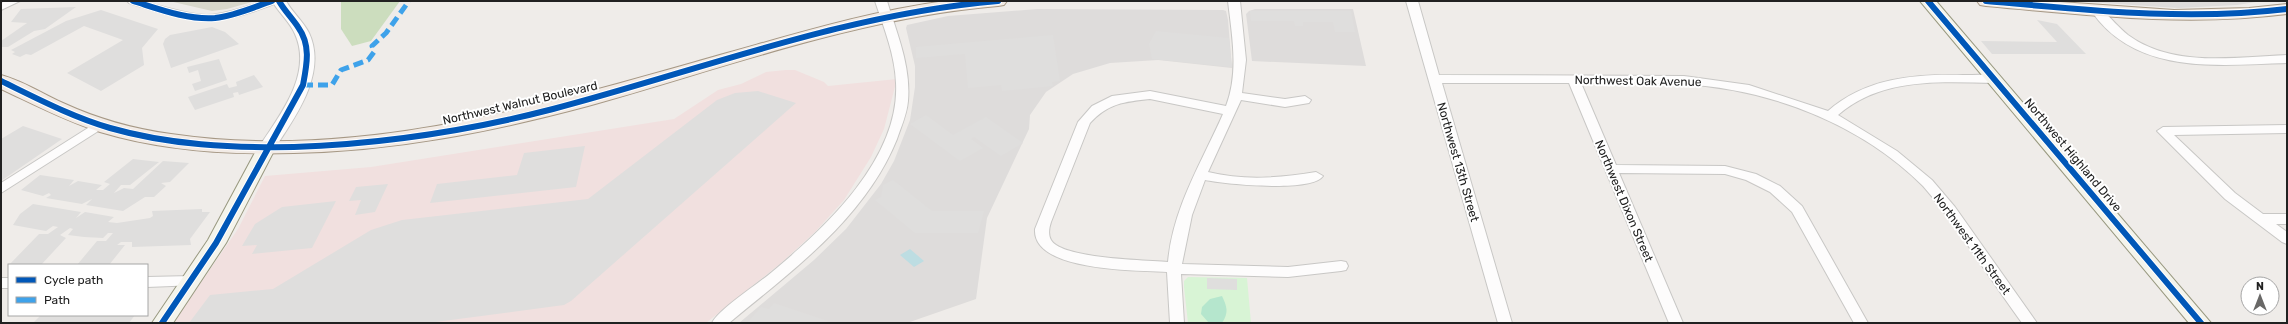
<svg xmlns="http://www.w3.org/2000/svg" width="2288" height="324" font-family="Rubik,sans-serif">
	<style>
		.residential { fill: #dedcdb }
		.commercial { fill: #f1e0df }
		.construction { fill: #d8d7cb }
		.forest { fill: #ccddbe }
		.park { fill: #d8f4d5 }
		.pitch { fill: #b5e6cd }
		.parking { fill: #dfdedd }
		.water { fill: #bddde2 }
		.lines { fill: none; stroke-linecap: round; stroke-linejoin: round }
		.minor-casing { stroke: #c8c7c5; stroke-width: 2 }
		.tertiary-casing { stroke: #c8c7c5; stroke-width: 2 }
		.secondary-casing { stroke: #999980; stroke-width: 2 }
		.primary-casing { stroke: #a69885; stroke-width: 2 }
		.minor { fill: #fdfcfc; fill-rule: evenodd }
		.tertiary { fill: #fdfcfc; fill-rule: evenodd }
		.secondary { fill: #f4f4ec; fill-rule: evenodd }
		.primary { fill: #f2ebe6; fill-rule: evenodd }
		.quiet { stroke: #3ea2ea; stroke-width: 5; stroke-dasharray: 10 5; stroke-linecap: butt }
		.cycleway-casing { stroke: #fff; stroke-width: 8 }
		.cycleway { stroke: #0057b8; stroke-width: 6 }
		.labels { text-anchor: middle; stroke-width: 4; stroke-linejoin: round; paint-order: stroke }
		.street-label { font-size: 12px; fill: #212121; stroke: #fff }
	</style>
	<rect width="100%" height="100%" fill="#efece9"/>
	<path class="residential" d="M2074,1h188l-25,4 -59,3z
		M1037,9l186,1 3,1 2,9 4,48 -74,-8 -48,3 -37,11 -27,18 -16,23 -1,14 -42,89 -11,81 -69,24h-168l75,-63 32,-31 35,-45 13,-23 16,-41 5,-33v-21l-9,-38 1,-3 41,-9z
		M1255,9h98l13,57 -114,-5 -6,-47 3,-3z"/>
	<path class="commercial" d="M786,70h9l29,12 4,4 69,-7 -13,50 -13,28 -27,43 -29,32 -34,31 -75,60h-533l65,-94 27,-53 106,-9 303,-48 44,-29 23,-6 25,-12z"/>
	<path class="construction" d="M169,1h83v1l-25,7 -15,2z"/>
	<path class="forest" d="M341,1h59l-29,40 -19,5 -11,-17z"/>
	<path class="park" d="M1188,277l59,1 4,45h-63l-4,-36v-6z"/>
	<path class="pitch" d="M1222,296c5,11 7,16 0,27h-13l-8,-9 1,-7 8,-8z"/>
	<path class="parking" d="M76,7l-31,22 -11,2 -26,16h-7v-6l26,-18 -16,-1 10,-13z
		M101,10l57,19 -16,19 2,17 -43,26 -34,-18 56,-33 -39,-14 -53,29 -5,-1 -6,3 -8,-3 3,-2 -4,-2 55,-29z
		M1250,11h101l4,21h-20l-2,-10h-30v4h-8l-1,-5h-43z
		M2037,20l20,4 29,30h-94l-11,-13 76,1z
		M212,27l13,5 14,12 -68,24 -8,-24 2,-5 5,-4z
		M1156,31l73,7 3,29 -80,-8 -3,-15z
		M1053,35l7,46 -8,1 1,4 -51,5 -1,-6 -33,3 -3,-34 -49,4v-11z
		M219,59l8,21 -32,11 -3,-7 9,-3 -3,-11 -9,3 -2,-6z
		M254,75l9,12 -24,8 -1,-3 -5,1 1,4 -39,13 -5,-9 -2,-4 39,-13 2,4 8,-2 -1,-4z
		M758,91l38,12 -225,198 -7,4 -136,18h-239l21,-28 63,-6 98,-59 31,-10 186,-21 129,-99 18,-7z
		M926,115l27,20 33,-18 37,26 -22,13 -27,-19 -3,2 12,9 -23,13 -50,-37z
		M23,126l39,13 -61,42v-42z
		M585,146l-9,41 -146,16 7,-19 80,-9 7,-22z
		M133,159l26,3 -29,23h-9l-7,8 10,-5 9,1 30,-28 26,2 -19,19 -9,1 5,3 -12,11h-9l-22,14 -37,-6 6,-6 -10,5 -36,-6 5,-3 -2,-2 -6,3 -22,-6 19,-15 34,5 -5,6 9,-5 24,4 -6,5h7l7,-6 -6,-2z
		M893,180l39,31h52l-6,22h-63l-40,-33 6,-3 2,-12z
		M388,184l-13,28 -20,3 6,-15 -12,1 7,-14z
		M336,201l-24,47 -60,6 5,-9 -15,1 13,-22 27,-17z
		M33,204l48,8 -5,6 9,-6 29,5 -6,5 9,1 33,-5 3,-2 -1,-5 50,-2v3h8l-20,27 1,6 -59,2v-5h-11l-4,3h8l-16,20h-32l20,-24h9l7,-8h-5l-5,5 -19,-1 -16,-2 5,-6 -3,-1 -10,7 6,3 -25,27h-32l30,-31h9l10,-7 -5,-1 -7,5 -33,-6 7,-11z
		M1207,278l30,1v11l-30,-1z
		M774,303l60,20h-87l14,-16 8,2z
		M41,315h94l-6,8h-96z"/>
	<path class="water" d="M910,249l14,12 -10,6 -14,-12z"/>
	<g class="lines">
		<g class="minor-casing">
			<path id="minor" d="M5,1h15l-19,9v-7z
				M127,1c28,0 52,13 79,14 25,0 46,-14 72,-14 -5,5 -16,7 -23,10 -51,18 -77,7 -126,-8z
				M875,1h12c10,33 24,65 21,100 -1,13 -7,26 -11,38 -32,79 -104,131 -168,184h-17c7,-14 46,-39 60,-51 53,-44 128,-113 124,-189 -1,-28 -12,-55 -21,-82z
				M1228,1h12l6,59 -4,33 43,6 20,-3 6,4 -2,3 -24,4 -44,-7 -33,72c36,9 72,6 108,0l7,4c-11,17 -99,8 -118,4l-13,35 -10,49 106,3 53,-6 5,1 2,4 -2,4 -5,1 -53,6 -107,-3 3,49h-14l-3,-51c-29,-2 -135,0 -132,-43l43,-107 14,-16 20,-10 38,-5 76,15c13,-34 6,-70 2,-105zM1150,99l73,15c-21,48 -50,93 -55,148 -22,-2 -106,-3 -117,-22 -3,-5 -2,-12 0,-18l39,-99c19,-20 33,-21 60,-24z
				M1406,1h12l21,74 245,1 65,9 79,26c38,-33 86,-37 135,-36 12,0 25,-1 36,1l2,3 -6,4c-55,-1 -113,-6 -157,32l59,36 35,29 23,27 82,116h-15c-19,-26 -37,-53 -55,-79 -14,-20 -28,-40 -44,-58 -62,-62 -153,-97 -240,-102 -34,-2 -68,-1 -102,-1l35,82 109,1 31,8 24,12 22,20 66,117h-14l-62,-111 -22,-20 -24,-12 -21,-6 -106,-1 64,150h-14l-100,-240h-127l70,240h-14z
				M2098,9l4,1c9,8 17,18 26,25 45,33 107,22 159,20v8c-68,2 -150,13 -195,-51z
				M99,121l6,4 -2,3 -102,65v-10z
				M2287,125v8l-113,2 61,58 28,21h24v10h-11l11,8v12l-5,-2 -57,-43 -68,-68 6,-4z
				M192,276l5,1 2,4 -2,4 -50,2v-10z
				M1,278h8v10h-8z"/>
		</g>
		<g class="tertiary-casing">
			<path id="tertiary" d="M272,1h14c6,11 17,20 23,32 19,41 -15,86 -36,118h-12l-2,-4c21,-32 54,-73 36,-113 -5,-12 -16,-21 -23,-33z"/>
		</g>
		<g class="secondary-casing">
			<path id="secondary" d="M1920,1h16l275,322h-22z
				M267,141l6,2 3,4 -50,96 -53,80h-21l56,-83 50,-93 3,-4z"/>
		</g>
		<g class="primary-casing">
			<path id="primary" d="M945,1h62l-3,4 -6,1c-141,12 -274,62 -410,100 -97,26 -194,45 -294,47 -65,2 -131,-2 -194,-21 -35,-11 -67,-28 -99,-43v-14c22,6 42,19 62,28 35,16 70,26 108,31 190,28 375,-30 556,-81 72,-20 144,-42 218,-52z
				M1977,1h69l128,9 75,-2 38,-4v10c-101,13 -200,1 -301,-8l-6,-1z"/>
		</g>
		<use href="#minor" class="minor"/>
		<use href="#tertiary" class="tertiary"/>
		<use href="#secondary" class="secondary"/>
		<use href="#primary" class="primary"/>
		<path class="quiet" d="M303,85h29l9,-15 27,-10 6,-8 -2,-6 14,-13 23,-32"/>
		<g class="cycleway-casing">
			<path id="cycleway" d="M133,1c26,8 54,19 82,17 20,-2 39,-11 57,-17
				M1928,1l273,322
				M1986,1c101,9 200,20 301,8
				M1,81c35,17 71,36 109,47 59,17 122,20 184,19 87,-3 174,-16 259,-38 148,-39 292,-95 445,-108
				M162,323l54,-80 87,-158c4,-21 8,-40 -5,-58 -6,-9 -14,-17 -19,-26"/>
		</g>
		<use href="#cycleway" class="cycleway"/>
	</g>
	<g class="labels">
		<g class="street-label">
			<text transform="translate(1638 81) rotate(1)" y="4">Northwest Oak Avenue</text>
			<text transform="translate(520 103) rotate(-13)" y="4">Northwest Walnut Boulevard</text>
			<text transform="translate(2073 155) rotate(50)" y="4">Northwest Highland Drive</text>
			<text transform="translate(1458 162) rotate(74)" y="4">Northwest 13th Street</text>
			<text transform="translate(1624 201) rotate(67)" y="4">Northwest Dixon Street</text>
			<text transform="translate(1972 244) rotate(54)" y="4">Northwest 11th Street</text>
		</g>
	</g>
	<rect width="2288" height="324" fill="none" stroke="#212121" stroke-width="4"/>
	<rect x="8" y="264" width="140" height="52" fill="#ffffff" stroke="#a6a6a6"/>
	<rect x="16" y="277" width="20" height="6" fill="#0057b8" stroke="#a6a6a6"/>
	<text x="44" y="284" font-size="12" fill="#212121">Cycle path</text>
	<rect x="16" y="297" width="20" height="6" fill="#3ea2ea" stroke="#a6a6a6"/>
	<text x="44" y="304" font-size="12" fill="#212121">Path</text>
	<g transform="translate(2260 296)"><circle r="19" fill="#ffffff" stroke="#a6a6a6"/>
	<path d="M0-3L7 15L0 10L-7 15Z" fill="#696867"/>
	<text y="-6" font-size="11" font-weight="bold" text-anchor="middle" fill="#212121">N</text>
	</g>
</svg>
